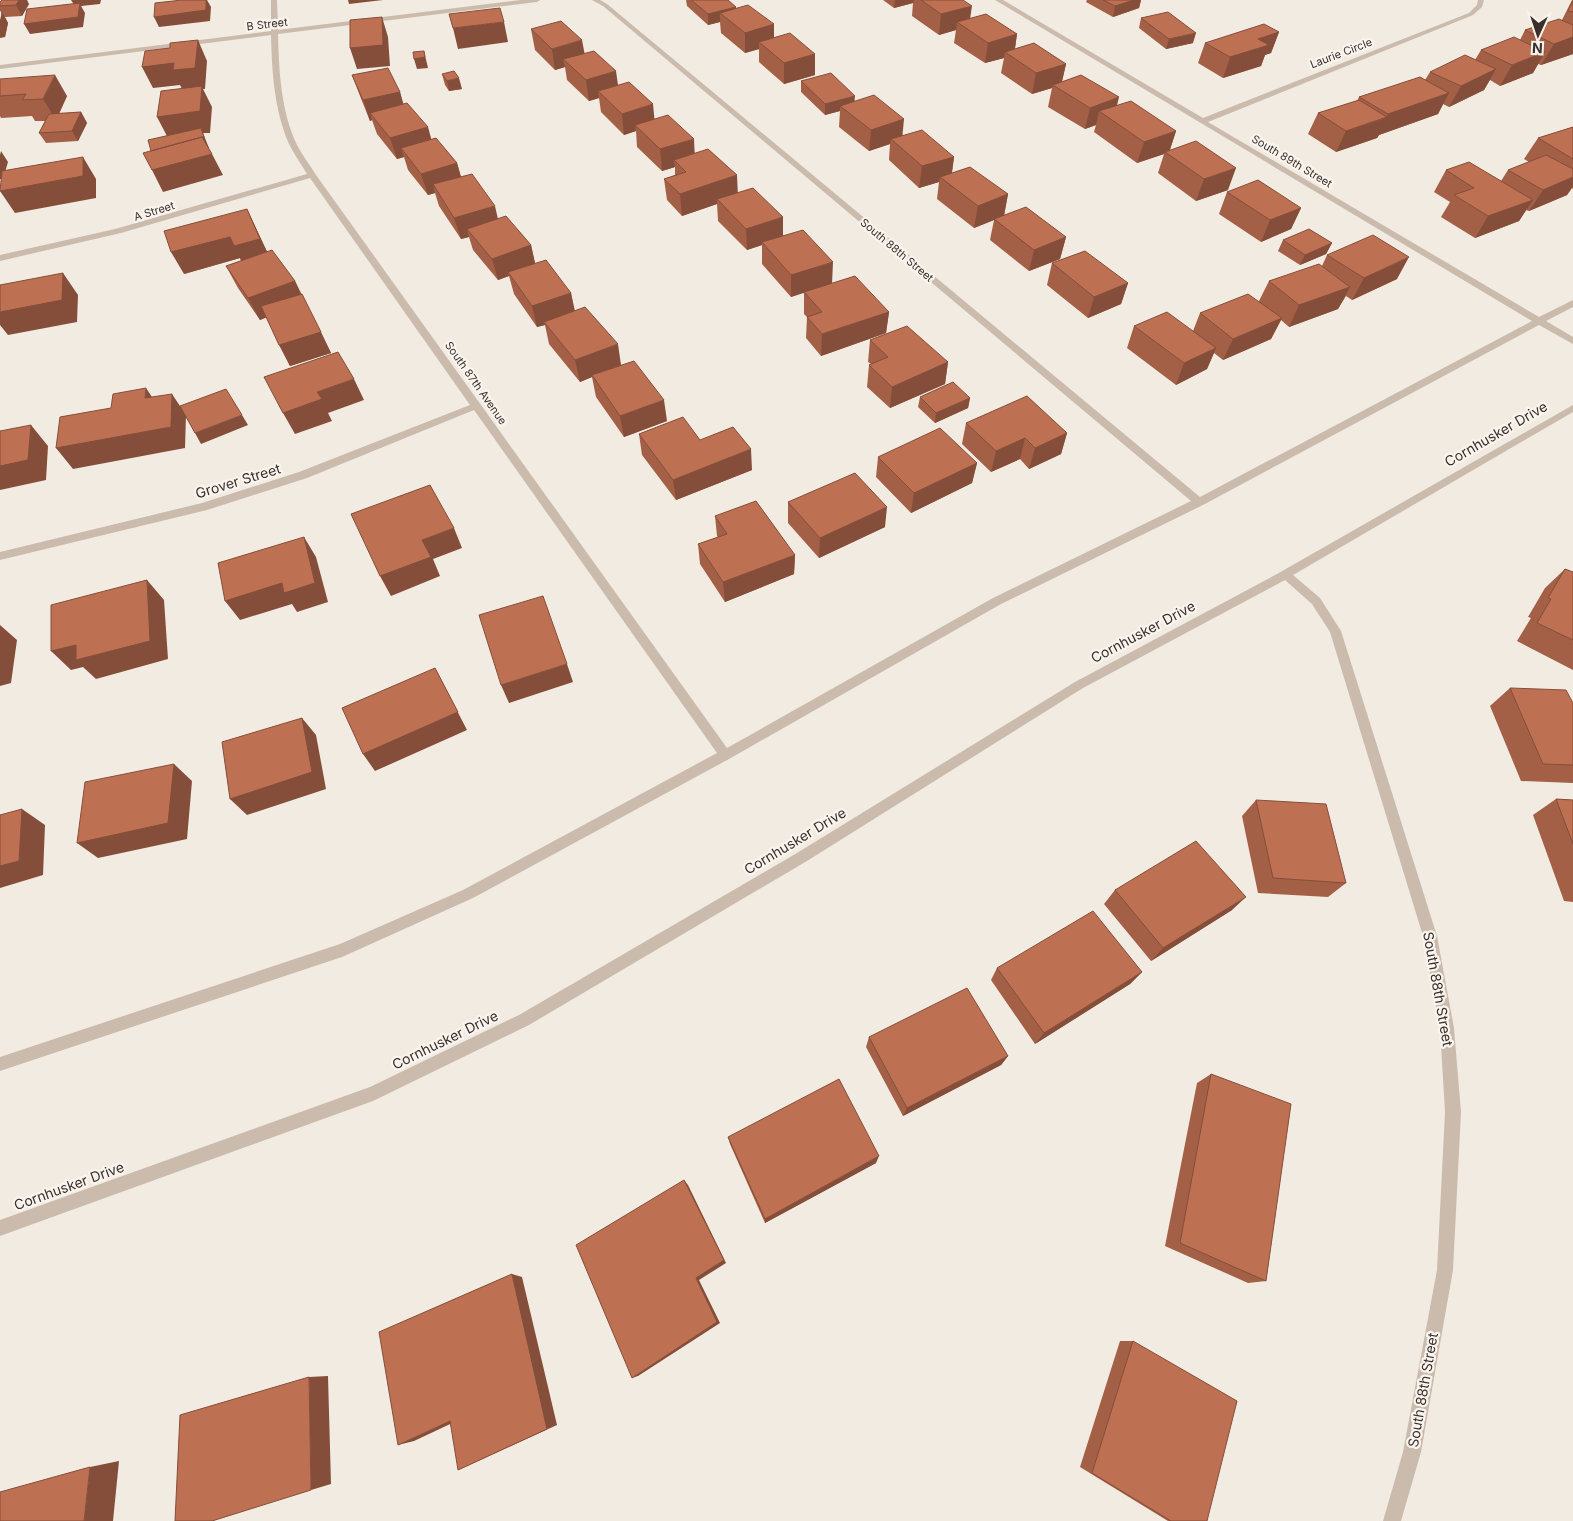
<svg xmlns="http://www.w3.org/2000/svg" width="1573" height="1521" font-family="Inter,sans-serif">
	<style>
		.lines { fill: none; stroke-linecap: round; stroke-linejoin: round }
		.minor { fill: #cabbad; fill-rule: evenodd }
		.wall { fill: #a36047 }
		.shaded-wall { fill: #854e3a }
		.building { fill: #be7053; stroke: #854e3a }
		.labels { text-anchor: middle; stroke-width: 4.5; stroke-linejoin: round; paint-order: stroke }
		.far-street-label { font-size: 11px; fill: #39302b; stroke: #faf4ee }
		.street-label { font-size: 14px; fill: #39302b; stroke: #faf4ee }
	</style>
	<rect width="100%" height="100%" fill="#f2ebe1"/>
	<g class="lines">
		<path class="minor" d="M271,0h6l1,30 243,-30h19l-3,2 -259,32c1,38 3,77 19,111 5,10 13,20 19,30l411,573 266,-150 198,-97 -588,-495 -11,-6h8l7,4 593,493 332,-176 -537,-321h8l200,118 266,-105 8,-8 1,-5h6l-2,7 -9,8 -265,107 331,195 34,-17v7l-27,14 27,16v7l-34,-19 -336,180 -202,99 -272,155 -256,139 -131,59 -342,114v-14l340,-113 123,-54 254,-137 -243,-343 -167,68 -100,32 -207,50v-8l202,-49 97,-31 171,-67 -160,-227 -189,55 -121,28v-6l115,-26 192,-55c-6,-10 -13,-20 -18,-30 -15,-35 -17,-72 -18,-109l-271,34v-4l271,-34z
			M1573,405v7l-280,163 27,23 21,33 96,305 17,92 7,84 -8,158 -32,182 -20,69h-18l20,-69 34,-182 8,-158 -5,-84 -17,-92 -93,-304 -18,-28 -27,-24 -202,108 -276,173 -278,164 -156,76 -373,135v-16l370,-133 149,-72 278,-162 278,-171 202,-108z"/>
	</g>
	<path class="wall" d="M686,0h42l8,8 38,30 41,16v21l-31,9 -25,-22v-13l-14,4 -24,-20 -1,-11 -12,3 -21,-19z
		M883,0h80l7,18 47,16 -2,15 51,15 -4,18 114,49 -6,19 58,40 -32,11 -38,-28 6,-19 -27,9 -43,-31 2,-7 -11,4 -37,-22 4,-19 -20,6 -31,-21 3,-15 -19,5 -31,-20 2,-13 -17,5 -27,-19 1,-13 -19,5z
		M1087,0h54l-2,8 -26,9 -27,-15z
		M1572,0h1v54l-32,11 -3,-1 -5,9 -33,13 -10,-6 -6,10 -35,17 -6,-3 -5,10 -59,21 -2,3 -41,14 -28,-18 10,-21 39,-12 2,-4 66,-17 5,-8 45,-12 6,-10 39,-10 5,-10 37,-10z
		M0,2l29,2 -7,12 -17,1 3,6 -3,14 -4,-25 -1,-1z
		M1141,18l52,25 -27,6 -27,-21z
		M531,29l53,24 70,66 41,34 43,40 94,91 57,28 -3,21 -65,23 -15,-18 1,-21 -3,-3v-22l-13,5 -29,-33v-19l-15,5 -29,-29 -1,-17 -35,12 -15,-16 -3,-21 11,-4v-8l-13,4 -25,-24 -1,-16 -12,4 -23,-23 -2,-14 -10,3 -22,-21 -2,-13 -10,3 -20,-20z
		M1279,32l-8,21 -6,2 -4,11 -38,12 -25,-15 7,-20z
		M442,74l20,15 -13,2 -4,-6z
		M352,75l48,17 3,12 28,35 26,24 4,14 37,42 33,26 4,19 36,29 4,18 46,54 46,56 -43,16 -28,-40 -4,-20 -12,5 -31,-38 -4,-19 -8,2 -23,-33 -5,-18 -11,4 -25,-30 -4,-13 -8,2 -22,-33 -4,-13 -7,2 -20,-25 -4,-13 -7,2 -20,-25 -5,-14 -2,1 -10,-25z
		M0,79l67,17 -8,18 22,-2 6,11 -9,18 -32,2 -7,-10 6,-12h-10l-3,-5 -31,2 -1,-2z
		M801,81l54,20 48,34 51,22 -2,16 56,21 -4,21 62,22 -6,22 -31,12 -39,-31 4,-20 -20,8 -37,-29 2,-17 -20,6 -30,-28 1,-16 -21,7 -30,-24 1,-16 -15,4 -24,-23z
		M1573,127v62l-1,-1 -5,7 -38,16 -3,-1 -7,11 -44,17 -34,-21 9,-15 -16,-10 12,-22 55,11 7,-11 21,-8 -5,-3 14,-21z
		M1227,192l74,16 -10,21 -30,13 -42,-28z
		M247,209l20,43 28,29 36,72 -41,13 -24,-49 -6,3 -22,-32 -12,-22 15,-5 -1,-3 -56,16z
		M1283,240l49,3 -6,11 -26,11 -22,-14z
		M1327,255l70,24 -45,21 -6,-4 -8,13 -49,18 -8,-7 -10,19 -48,21 -9,-7 -7,16 -31,16 -49,-37 7,-22 59,5 7,-18 59,-12 10,-20 53,-15z
		M1052,263l76,20 -7,21 -33,14 -41,-33z
		M870,340l78,22 -3,22 -55,24 -23,-21 2,-22 2,-1 -3,-2z
		M920,397l50,1 -2,10 -33,15 -17,-16z
		M966,423l101,10 -6,21 -32,15 -9,-10 -29,13 -29,-28z
		M639,434l61,6 52,30 -76,30 -34,-45z
		M878,457l99,6 -5,20 -61,30 -35,-36z
		M788,502l97,25 -66,31 -31,-35z
		M715,516l80,39 -1,19 -69,28 -25,-38 -2,-20 20,-7 -1,-1z
		M1565,569l8,3v98l-56,-29 14,-23 -3,-1 17,-29z
		M1510,688l63,15v80l-52,-2 -31,-75z
		M1556,799l17,1v102l-9,-1 -31,-86z
		M1256,800l90,83 -18,14 -70,-4 -16,-77z
		M1115,890l117,20 -81,51 -47,-57z
		M997,968l145,4 -12,12 -95,60 -44,-64z
		M869,1037l139,19 -7,9 -98,51 -37,-69z
		M1211,1074l55,207 -18,2 -83,-37 32,-163z
		M728,1137l148,26 -111,60 -35,-79z
		M1120,1341h13l74,180h-39l-88,-54z"/>
	<path class="shaded-wall" d="M19,0h8l2,4 -7,12 -6,-11z
		M71,0h30l-1,4 -19,2 4,7 -2,14 -53,7 -6,-10 51,-18z
		M206,0h1l4,7 -1,14 -51,6 -5,-10z
		M348,0h35l-34,4z
		M895,0h19l-1,3 -19,5z
		M1134,0h7l-2,8 -26,9 2,-11z
		M972,6l-3,20 -12,-4 -1,8 -17,5 2,-21z
		M736,7l1,10 -17,-4v9l-12,3v-11z
		M2,12l6,11 -3,14 -5,1v-18z
		M382,17l6,20 2,29 -33,3 -7,-21z
		M504,22l4,20 -50,7 -5,-21z
		M774,24v21l-15,-3v7l-14,4v-20z
		M1279,32l-8,21 -6,2 -4,11 -38,12 7,-21 28,-18z
		M1196,33l-3,10 -27,6 3,-10z
		M1017,34l-3,20 -9,-2 -1,6 -19,5 3,-20z
		M1573,37v17l-32,11 13,-21z
		M198,40l9,21 -2,28h-2l9,18 -2,26h-7l6,15 -17,4 20,2 11,21 -60,17 -11,-22 16,-32 -11,-21 26,-26 -3,-6 -27,3 -11,-21z
		M582,40l4,21 -23,-2 2,8 -10,3 -3,-21z
		M424,51l4,17 -11,1 -3,-10z
		M1545,52l-12,21 -33,13 12,-21z
		M815,54v21l-31,9v-21z
		M1066,64l-5,21h-8l-1,3 -20,6 4,-21z
		M1496,69l-12,21 -35,17 12,-21z
		M616,71l3,21 -21,-1 1,7 -10,3 -3,-21z
		M55,75l12,21 -11,24 -13,-21z
		M459,78l3,11 -13,2 -2,-10z
		M400,92l6,21h-36l2,7 -2,1 -7,-21z
		M1449,93l-11,21 -59,21 -2,3 -41,14 10,-21 40,-13 2,-4z
		M855,96l-1,11 -14,-1v5l-15,4v-11z
		M1119,97l-5,21 -15,-7 -3,14 -11,4 5,-21z
		M653,104l2,21h-20l1,6 -12,4 -2,-21z
		M81,112l6,11 -9,18 -6,-10z
		M904,119l-2,21 -11,-1 -1,5 -21,7 2,-21z
		M428,127l6,22 -33,-1 3,9 -7,2 -7,-21z
		M1176,131l-7,21h-4l-1,2 -27,9 7,-21z
		M694,139l1,22 -21,-1 1,7 -13,4 -2,-22z
		M1,151l7,11 -5,17h-3v-24z
		M83,157l13,22v19l-81,15 -15,-22z
		M954,157l-3,21 -11,-1 -1,5 -20,6 3,-22z
		M457,163l6,21h-30l2,9 -7,2 -7,-21z
		M1236,168l-8,22 -32,11 8,-22z
		M737,175l1,22 -21,2v5l-35,12 -2,-22z
		M1573,177v9l-6,9 -38,16 14,-21z
		M1008,194l-4,22 -30,12 4,-22z
		M1533,200l-14,21 -44,17 13,-22z
		M495,206l5,22 -33,1 2,8 -8,2 -7,-21z
		M1301,208l-10,21 -30,13 9,-22z
		M247,209l24,51 -26,7 -5,-9 -56,16 -13,-22z
		M783,217v21l-21,4v3l-15,5 -1,-21z
		M1066,237l-6,22 -31,12 5,-21z
		M1332,243l-6,11 -26,11 5,-10z
		M531,245l5,22 -28,5 1,4 -11,4 -6,-21z
		M1409,257l-12,22 -45,21 12,-22z
		M833,262l-1,22 -41,13v-22z
		M63,273l15,22 -1,27 -69,13 -8,-10v-13z
		M295,281l10,22 -45,17 -12,-22z
		M1128,283l-7,21 -33,14 6,-21z
		M1350,287l-12,22 -49,18 10,-22z
		M571,293l4,22 -31,7 1,3 -8,2 -5,-21z
		M889,312l-3,21 -65,23 1,-22z
		M1282,318l-11,21 -48,21 10,-21z
		M321,332l10,21 -41,13 -11,-21z
		M618,344l3,21 -29,10v2l-12,5 -5,-22z
		M1216,348l-9,21 -31,16 8,-22z
		M948,362l-3,22 -55,24 2,-21z
		M354,379l10,21 -36,13 4,8 -37,13 -12,-21 34,-21z
		M146,388l14,21 -15,-11z
		M172,394l14,21 -1,33 -112,21 -17,-21z
		M970,398l-2,10 -33,15 1,-10z
		M664,400l3,21 -43,16 -4,-21z
		M242,415l6,10 -47,19 -6,-11z
		M31,425l17,21 -2,34 -46,10v-24z
		M1067,433l-6,21 -32,15 6,-21z
		M1025,438l-5,21 -29,13 5,-21z
		M751,449l1,21 -76,30 -3,-20z
		M977,463l-5,20 -61,30 3,-20z
		M887,507l-2,20 -66,31 1,-20z
		M454,528l8,20 -29,11 7,17 -49,20 -11,-20 42,-36z
		M304,537l12,20 12,45 -31,10 -5,-8 -52,16 -15,-19z
		M795,555l-1,19 -69,28 -2,-20z
		M147,580l17,20 4,59 -72,20 -13,-12 -12,3 -20,-19z
		M0,625l17,15 -6,43 -11,3z
		M567,664l6,18 -64,21 -8,-18z
		M435,668l32,62 -92,41 -12,-17z
		M302,718l14,17 10,54 -79,26 -17,-16z
		M174,764l18,17 -5,58 -89,19 -21,-15z
		M22,809l23,16 -2,50 -43,13v-22z
		M1246,897l-14,13 -81,51 12,-13z
		M1142,972l-12,12 -95,60 9,-11z
		M1008,1056l-7,9 -98,51 4,-8z
		M879,1156l-3,7 -111,60v-4z
		M684,1180l4,5 38,78 -27,17 21,43 -82,53 -6,2 64,-100z
		M512,1274l10,3 35,148 -99,45z
		M328,1376l3,108 -20,6 -2,-113z
		M463,1418l-49,23 -16,4 52,-24z
		M119,1461l-6,60h-29l6,-54z"/>
	<path class="building" d="M2,0h17l-3,5 -16,1v-4z
		M182,0h24v10l-52,7 1,-14z
		M691,0h37l8,7 -28,7z
		M921,0h42l9,6 -31,8z
		M1103,0h31l-19,6z
		M1573,1v11l-5,-1z
		M80,3l-2,14 -54,7 3,-15z
		M748,5l26,19 -29,9 -25,-20z
		M500,8l4,14 -51,6 -4,-14z
		M1168,12l28,21 -27,6 -28,-21z
		M986,14l31,20 -29,9 -31,-21z
		M382,17l1,28 -33,3v-28z
		M1559,19l14,6v12l-19,7 -29,-14z
		M561,21l21,19 -30,9 -21,-20z
		M1264,24l15,8 -21,7 11,6 -39,12 -25,-14z
		M790,33l25,21 -31,9 -25,-21z
		M1514,37l31,15 -33,13 -31,-15z
		M198,40l-3,28 -22,2 1,-7 -32,4 3,-16 25,-3v-5z
		M1034,43l32,21 -30,9 -31,-21z
		M424,51l1,6 -11,2 -1,-7z
		M594,51l22,20 -30,9 -23,-21z
		M1465,55l31,14 -35,17 -31,-14z
		M388,68l12,24 -37,8 -11,-25z
		M454,71l5,7 -12,3 -5,-7z
		M831,73l24,23 -30,8 -24,-23z
		M55,75l-12,24 -21,1 4,-6 -26,2v-17z
		M1081,75l38,22 -29,11 -37,-23z
		M1420,77l29,16 -61,21 -29,-17z
		M629,82l24,22 -31,10 -24,-23z
		M202,86l-2,25 -43,6 4,-26z
		M874,95l30,24 -33,11 -31,-24z
		M1359,100l28,17 -41,14 -28,-18z
		M1131,101l45,30 -32,11 -45,-31z
		M407,103l21,24 -38,11 -20,-25z
		M81,112l-9,19 -33,2 10,-19z
		M668,115l26,24 -34,10 -25,-24z
		M1573,127v32l-35,-21z
		M201,128l3,9h-2l-51,14 -3,-11z
		M922,130l32,27 -32,9 -31,-27z
		M202,137l10,17 -60,16 -9,-17z
		M436,138l21,25 -36,11 -20,-26z
		M1196,141l40,27 -32,11 -39,-27z
		M708,149l29,26 -57,19 -16,-15 22,-7 -12,-12z
		M1546,155l27,14v8l-30,13 -35,-20z
		M83,157v19l-83,15 2,-20z
		M1469,162l64,38 -45,16 -34,-21 20,-7 -28,-18z
		M970,167l38,27 -30,12 -38,-29z
		M472,174l23,32 -41,12 -21,-34z
		M1258,180l43,28 -31,12 -43,-28z
		M753,188l30,29 -37,12 -29,-30z
		M1026,207l40,30 -32,13 -40,-31z
		M247,209l13,30 -26,7 -4,-9 -59,15 -7,-21z
		M506,216l25,29 -39,14 -25,-30z
		M1309,229l23,14 -27,12 -22,-15z
		M803,230l30,32 -42,13 -29,-33z
		M1373,235l36,22 -45,21 -37,-23z
		M272,250l23,31 -47,17 -22,-32z
		M1085,251l43,32 -34,14 -42,-34z
		M546,260l25,33 -39,13 -24,-34z
		M1319,264l31,23 -51,18 -30,-24z
		M63,273l-1,27 -62,12v-27z
		M855,276l34,36 -67,22 -15,-17 15,-5 -18,-20z
		M302,294l19,38 -42,13 -18,-39z
		M1248,294l34,24 -49,21 -33,-26z
		M585,307l33,37 -43,16 -31,-38z
		M1167,312l49,36 -32,15 -50,-37z
		M907,326l41,36 -56,25 -23,-22 19,-8 -18,-17z
		M338,352l16,27 -37,13 5,7 -39,14 -19,-36z
		M634,361l30,39 -44,16 -28,-41z
		M953,382l17,16 -34,15 -16,-16z
		M146,388l-1,10 27,-4 -1,33 -115,21 4,-31 51,-9 2,-14z
		M226,389l16,26 -47,18 -15,-27z
		M1027,396l40,37 -32,15 -10,-10 -29,13 -30,-28z
		M683,417l17,23 33,-13 18,22 -78,31 -34,-46z
		M31,425l-3,35 -28,6v-35z
		M940,428l37,35 -63,30 -36,-36z
		M855,473l32,34 -67,31 -32,-36z
		M430,485l24,43 -32,12 9,17 -51,19 -29,-62z
		M756,501l39,54 -72,27 -25,-38 29,-10 -12,-18z
		M304,537l11,46 -31,10 -2,-10 -57,18 -7,-38z
		M1565,569l8,3v68l-36,-17 14,-24 -3,-1z
		M147,580l3,61 -74,19v-15l-25,6v-46z
		M543,596l24,68 -66,21 -22,-70z
		M435,668l23,44 -95,42 -21,-46z
		M1510,688l56,2 7,13v62l-30,-1z
		M302,718l10,54 -82,27 -8,-57z
		M174,764l-6,59 -91,20 8,-61z
		M1556,799l17,1v44z
		M1256,800l70,4 20,79 -73,-5z
		M22,809l-3,52 -19,5v-51z
		M1196,841l50,56 -83,51 -48,-58z
		M1093,911l49,61 -98,61 -47,-65z
		M967,988l41,68 -101,52 -38,-71z
		M1211,1074l80,30 -25,177 -86,-38z
		M839,1079l40,77 -114,63 -37,-82z
		M684,1180l40,80 -28,18 21,44 -85,56 -56,-133z
		M512,1274l35,155 -89,41 -8,-49 -52,24 -19,-113z
		M1133,1341l104,60 -30,120h-36l-79,-48z
		M309,1377l2,113 -99,31h-37l5,-106z
		M90,1467l-6,54h-84v-29z"/>
	<g class="labels">
		<g class="far-street-label">
			<text transform="translate(267 24) rotate(-7)" y="4">B Street</text>
			<text transform="translate(1341 53) rotate(-21)" y="4">Laurie Circle</text>
			<text transform="translate(1292 161) rotate(31)" y="4">South 89th Street</text>
			<text transform="translate(154 211) rotate(-17)" y="4">A Street</text>
			<text transform="translate(897 250) rotate(40)" y="4">South 88th Street</text>
			<text transform="translate(476 383) rotate(55)" y="4">South 87th Avenue</text>
		</g>
		<g class="street-label">
			<text transform="translate(1496 434) rotate(-30)" y="5">Cornhusker Drive</text>
			<text transform="translate(238 481) rotate(-17)" y="5">Grover Street</text>
			<text transform="translate(1143 632) rotate(-28)" y="5">Cornhusker Drive</text>
			<text transform="translate(795 841) rotate(-31)" y="5">Cornhusker Drive</text>
			<text transform="translate(1438 989) rotate(80)" y="5">South 88th Street</text>
			<text transform="translate(445 1040) rotate(-26)" y="5">Cornhusker Drive</text>
			<text transform="translate(69 1186) rotate(-20)" y="5">Cornhusker Drive</text>
			<text transform="translate(1423 1390) rotate(-80)" y="5">South 88th Street</text>
		</g>
	</g>
	<g transform="translate(1538 35) rotate(183)" stroke="#faf4ee" stroke-width="4" paint-order="stroke">
	<path d="M0-4L9 19L0 12L-9 19Z" fill="#39302b"/>
	<text y="-8" font-size="14" font-weight="bold" text-anchor="middle" fill="#39302b">N</text>
	</g>
</svg>
